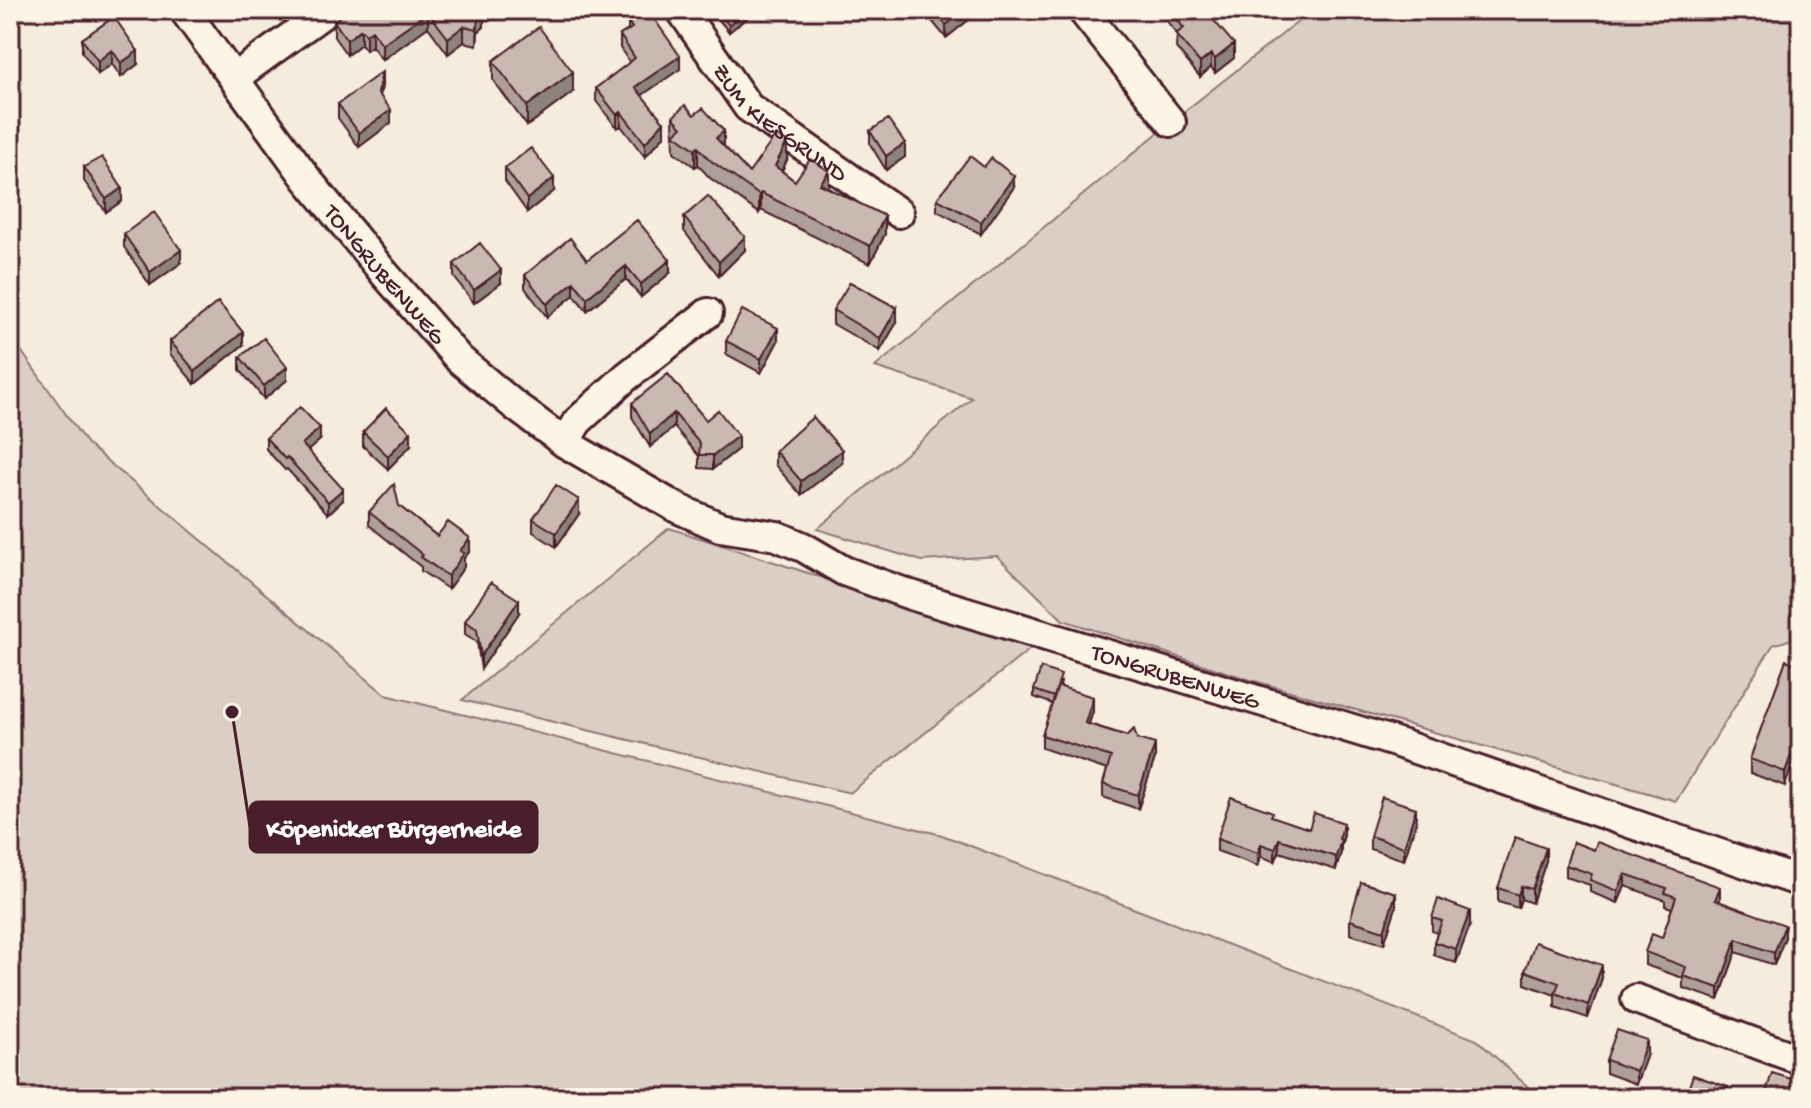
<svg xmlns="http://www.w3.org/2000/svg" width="1811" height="1108" font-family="'Gochi Hand',sans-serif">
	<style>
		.green { fill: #dbcec4; stroke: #927678; stroke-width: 2 }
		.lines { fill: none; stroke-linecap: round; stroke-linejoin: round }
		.minor-casing { stroke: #4a1f2b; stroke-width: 34 }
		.minor { stroke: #fcf5e5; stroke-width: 28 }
		.wall { fill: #ae9f98; stroke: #4a1f2b; stroke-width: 2 }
		.shaded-wall { fill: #8d827c; stroke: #4a1f2b; stroke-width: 2 }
		.building { fill: #cab9b1; stroke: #4a1f2b; stroke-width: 2 }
		.labels { text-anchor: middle; stroke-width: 7; stroke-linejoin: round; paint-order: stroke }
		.street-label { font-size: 24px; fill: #4a1f2b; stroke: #fcf5e5 }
		.leader { fill: none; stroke: #4a1f2b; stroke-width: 3 }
		.callout-dot { fill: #4a1f2b; stroke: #fcf5e5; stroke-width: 3 }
		.callout { fill: #4a1f2b; stroke: #4a1f2b; stroke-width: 3 }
		.callout-label { font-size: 26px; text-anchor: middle; font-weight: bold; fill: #fff }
	</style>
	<rect width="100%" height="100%" fill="#f5ecde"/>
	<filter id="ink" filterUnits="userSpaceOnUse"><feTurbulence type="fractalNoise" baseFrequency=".0125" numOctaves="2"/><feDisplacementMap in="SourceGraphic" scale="16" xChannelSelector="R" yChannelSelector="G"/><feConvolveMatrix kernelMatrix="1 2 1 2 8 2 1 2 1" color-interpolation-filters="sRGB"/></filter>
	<g filter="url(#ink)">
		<path class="green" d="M1313,10h488v626l-28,9 -97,156 -425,-121 -188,-60 -66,-64 -75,5 -105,-32 155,-131 -97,-31 296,-245z
			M10,335l77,109 299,251 556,140 535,205 63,58h-1530z
			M669,528l365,118 -184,147 -388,-93z"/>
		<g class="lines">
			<g class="minor-casing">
				<g id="minor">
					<path id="s1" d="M184,10l123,169 77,94 75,86 55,46 51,38 112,65 43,19 57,9 26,11 41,24 67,24 481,146 409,141"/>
					<path id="s2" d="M681,10l67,97 151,106"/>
					<path d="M1082,10l89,112"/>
					<path d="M234,78l94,-68"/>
					<path d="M565,443l12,-21 49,-45 82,-64"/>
					<path d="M1636,999l165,61"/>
				</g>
			</g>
			<use href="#minor" class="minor"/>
		</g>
		<path class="wall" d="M349,10h134l1,17 -6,5 -1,13 -13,-3 -16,12 -20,-27 -46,33 -10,-14 -6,4 -5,-6 -14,11 -13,-18v-16z
			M714,10h39v3l-24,19 -15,-18z
			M923,10h58l-35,28z
			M1158,10h47l29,48 -19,15 -4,-6 -11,10 -24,-29 1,-14z
			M114,17l24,47 -17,13 -9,-13 -14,10 -16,-22v-13z
			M628,21l52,48 -38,26 22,41 -19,21 -24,-31 -4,2 -21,-27v-13l34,-25 -10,-15v-13l8,-5z
			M493,61l80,31 -46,34 -34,-46z
			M382,85l-2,11 11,27 -32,24 -21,-29v-14z
			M673,117l51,29 25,27 38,-13 -5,11 13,10 34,7 56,46 -15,30 -109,-54 -2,3 -49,-35 -12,-13 -3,2 -21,-15z
			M870,131l35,26 -19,13 -16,-26z
			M84,167l38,34 -16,11 -22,-31z
			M505,168l49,23 -27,21 -22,-31z
			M1014,187l-33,47 -44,-23v-12z
			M684,217l61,33 -26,26 -35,-45z
			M124,234l57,29 -31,22 -26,-38z
			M587,260l83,13 -29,24 -15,-18 -39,32 -13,-16 -27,22 -22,-29v-13z
			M454,264l47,19 -27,20 -20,-26z
			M833,310l64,12 -17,29 -47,-27z
			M170,341l73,4 -48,39 -25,-30z
			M726,341h52l-17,32 -35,-19z
			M240,357l47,23 -23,19 -24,-29z
			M632,403l74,17 32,29 -25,20 -14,-1v-12l-25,-29 -24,20 -18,-30z
			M363,432l48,13 -23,24 -25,-23z
			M266,438l54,2 -12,10 35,50 -15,14 -41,-45 -2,1 -19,-21z
			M775,451l67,12 -41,32 -26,-30z
			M399,506l38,30 33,15 -6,7v9l-16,22 -27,-18v-4l-52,-42v-13z
			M579,514l-23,33 -23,-15v-13z
			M519,613l-38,56 -4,-27 -12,-8v-13z
			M1786,660l-1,126 -35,-13v-14z
			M1061,682l-1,4 33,25 -4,13 48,15 18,19 -17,51 -35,-12v-13l4,-14 -65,-22v-13l11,-31 -19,-7v-7z
			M1273,817l36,12 35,6 -3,10v7l-5,18 -57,-18 -4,10 -14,-6 -3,10 -41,-15v-12z
			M1416,822l-12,38 -34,-11v-13z
			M1573,842l147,57 -1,2 66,36 -11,28 -38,-13 -17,48 -36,-12v-10l-38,-13v-13l17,-14 10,-30 -7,-2v-6l-40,-14 -7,17 -28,-11v-7l-24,-8v-12z
			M1546,861l-14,42 -11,-4 -3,9 -20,-6v-14z
			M1396,907l-12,37 -34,-10v-14z
			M1432,918l38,7 -14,38 -22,-8v-13l3,-9 -5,-2z
			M1801,931v27l-5,-1v-13z
			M1525,971l77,7 -14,40 -33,-11v-12l-30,-11z
			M1647,1054l-11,30 -30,-11v-13z"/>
		<path class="shaded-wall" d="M748,10h5v3l-24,19v-7z
			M964,10h17l-35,28v-13z
			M428,12v15l-46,33v-16z
			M484,12v15l-6,5 -1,13 1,-29z
			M464,26v16l-16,12v-16z
			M361,29v15l-14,11v-15z
			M372,30v16l-6,4v-16z
			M1234,44v14l-19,15v-14z
			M112,50v14l-14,10v-13z
			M138,51v13l-17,13v-14z
			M1211,54v13l-11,10v-14z
			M680,56v13l-45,31v-13z
			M382,72v13l-4,22v-14z
			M573,72v20l-46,34v-20z
			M391,110v13l-32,24v-14z
			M621,112v14l-4,2v-13z
			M664,122v14l-19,21v-14z
			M724,131v18l-8,-11z
			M787,142v18l-12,24v-18z
			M905,143v14l-19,13v-14z
			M698,147v18l-3,2v-18z
			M829,171v18l-9,-5z
			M1014,176v11l-33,47v-12z
			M554,178v13l-27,21v-13z
			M122,188v13l-16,11v-13z
			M761,193v17l-2,3v-18z
			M885,216v18l-15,30v-18z
			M745,237v13l-26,26v-14z
			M181,250v13l-31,22v-13z
			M670,260v13l-29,24v-13z
			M626,266v13l-39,32v-13z
			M501,270v13l-27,20v-13z
			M574,282v13l-27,22v-13z
			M897,308v14l-17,29v-13z
			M778,328v13l-17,32v-14z
			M243,332v13l-48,39v-13z
			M287,367v13l-23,19v-13z
			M674,413v14l-24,20v-13z
			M320,428v12l-18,16v-12z
			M411,432v13l-23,24v-13z
			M738,436v13l-25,20v-14z
			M842,450v13l-41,32v-14z
			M343,489v11l-15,14v-12z
			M579,500v14l-23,33v-14z
			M470,538v13l-6,7v9l-16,22v-13l12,-25z
			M519,600v13l-38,56v-13z
			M1093,697v14l-8,25v-13z
			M1801,727v14l-16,45v-14z
			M1155,744v14l-17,51v-14z
			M1416,808v14l-12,38v-13z
			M1344,823v12l-3,10v7l-5,18v-13l3,-18z
			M1279,839v13l-4,10v-13z
			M1261,844v12l-3,10v-13z
			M1546,848v13l-14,42v-14z
			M1625,874v12l-7,17v-12z
			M1521,886v13l-3,9v-13z
			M1720,887v12l-5,13v-12z
			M1396,893v14l-12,37v-13z
			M1470,911v14l-14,38v-14z
			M1785,925v12l-11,28v-12z
			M1736,939v13l-17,48v-12z
			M1602,965v13l-14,40v-13z
			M1647,1040v14l-11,30v-13z"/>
		<path class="building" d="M349,10h134l1,2 -6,4 -1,13 -13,-3 -16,12 -20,-26 -46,32 -10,-14 -6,4 -5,-5 -14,11 -13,-19z
			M645,10h3l32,46 -45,31 29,35 -19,21 -24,-31 -4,3 -21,-27 39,-30 -15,-23 12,-7 -4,-7z
			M717,10h31l-19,15z
			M934,10h30l-18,15z
			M1169,10h36l29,34 -19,15 -4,-5 -11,9 -24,-29 8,-6z
			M114,17l24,34 -17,12 -9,-13 -14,11 -16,-22z
			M539,27l34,45 -46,34 -34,-45z
			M382,72l-4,21 13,17 -32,23 -21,-29z
			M685,105l9,10 9,-7 21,23 -8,7 33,35 27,-38 11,7 -12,24 20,15 15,-22 19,12 -9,13 65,32 -15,30 -109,-53 -2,2 -49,-35 -12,-13 -3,2 -21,-15 8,-7 -9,-10z
			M888,119l17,24 -19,13 -16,-25z
			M531,148l23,30 -27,21 -22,-31z
			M970,156l14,11 7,-9 23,18 -33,46 -44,-23z
			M102,157l20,31 -16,11 -22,-32z
			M708,196l37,41 -26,25 -35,-45z
			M154,212l27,38 -31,22 -26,-38z
			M637,220l33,40 -29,24 -15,-18 -39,32 -13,-16 -27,22 -22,-29 45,-37 17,22z
			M480,243l21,27 -27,20 -20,-26z
			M850,282l47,26 -17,30 -47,-28z
			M218,302l25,30 -48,39 -25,-30z
			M742,310l36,18 -17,31 -35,-18z
			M264,338l23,29 -23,19 -24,-29z
			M668,374l38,46 12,-10 20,26 -25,19h-14l1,-11 -26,-31 -24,21 -18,-31z
			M300,407l20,21 -18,16 41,45 -15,13 -41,-45 -2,2 -19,-21z
			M386,408l25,24 -23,24 -25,-24z
			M813,417l29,33 -41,31 -26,-30z
			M394,484l5,22 38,30 11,-14 22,16 -10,13 4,2 -16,23 -27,-19 2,-2 -54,-43z
			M556,485l23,15 -23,33 -23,-14z
			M491,582l28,18 -38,56 -4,-27 -12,-8z
			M1786,660l15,6v61l-16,45 -35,-13z
			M1041,668l20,7 -7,22 -20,-7z
			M1058,686l35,11 -8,26 42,13 7,-7 3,10 18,5 -17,51 -35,-11 8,-27 -69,-22z
			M1231,797l42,15 -2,4 38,13 5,-16 30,10 -5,16 2,1 -5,17 -57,-18 -4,10 -14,-5 -3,9 -41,-14z
			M1382,797l34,11 -12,39 -34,-11z
			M1515,837l31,11 -14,41 -11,-3 -3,9 -20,-7z
			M1573,842l21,8 3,-8 123,45 -5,13 70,25 -11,28 -38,-14 -17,49 -36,-12 3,-9 -41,-15 7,-18 10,4 14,-41 -11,-4 2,-5 -42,-14 -7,17 -28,-11 2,-6 -26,-9z
			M1361,882l35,11 -12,38 -34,-11z
			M1438,899l32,12 -14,38 -22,-7 8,-21 -10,-3z
			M1801,931v15l-5,-2z
			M1535,942l67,23 -14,40 -33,-12 4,-10 -34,-12z
			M1617,1030l30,10 -11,31 -30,-11z
			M1772,1073l29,9v16h-37z
			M1693,1075l35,12 -3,11h-40z"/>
	</g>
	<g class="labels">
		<g class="street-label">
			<text dy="8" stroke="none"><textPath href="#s2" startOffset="152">ZUM KIESGRUND</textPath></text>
			<text dy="8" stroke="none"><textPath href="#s1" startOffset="332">TONGRUBENWEG</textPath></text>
			<text dy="8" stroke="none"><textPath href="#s1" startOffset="1238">TONGRUBENWEG</textPath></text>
		</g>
	</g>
	<path class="leader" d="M232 712L250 827"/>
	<circle class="callout-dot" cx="232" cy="712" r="8"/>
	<rect class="callout" x="250" y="802" width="287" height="50" rx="8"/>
	<g class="callout-label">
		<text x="394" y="836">Köpenicker Bürgerheide</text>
	</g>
	<rect width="1811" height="1108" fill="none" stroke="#fcf5e5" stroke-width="40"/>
	<rect x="20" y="20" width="1771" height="1068" fill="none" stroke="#4a1f2b" stroke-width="3" filter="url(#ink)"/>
</svg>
